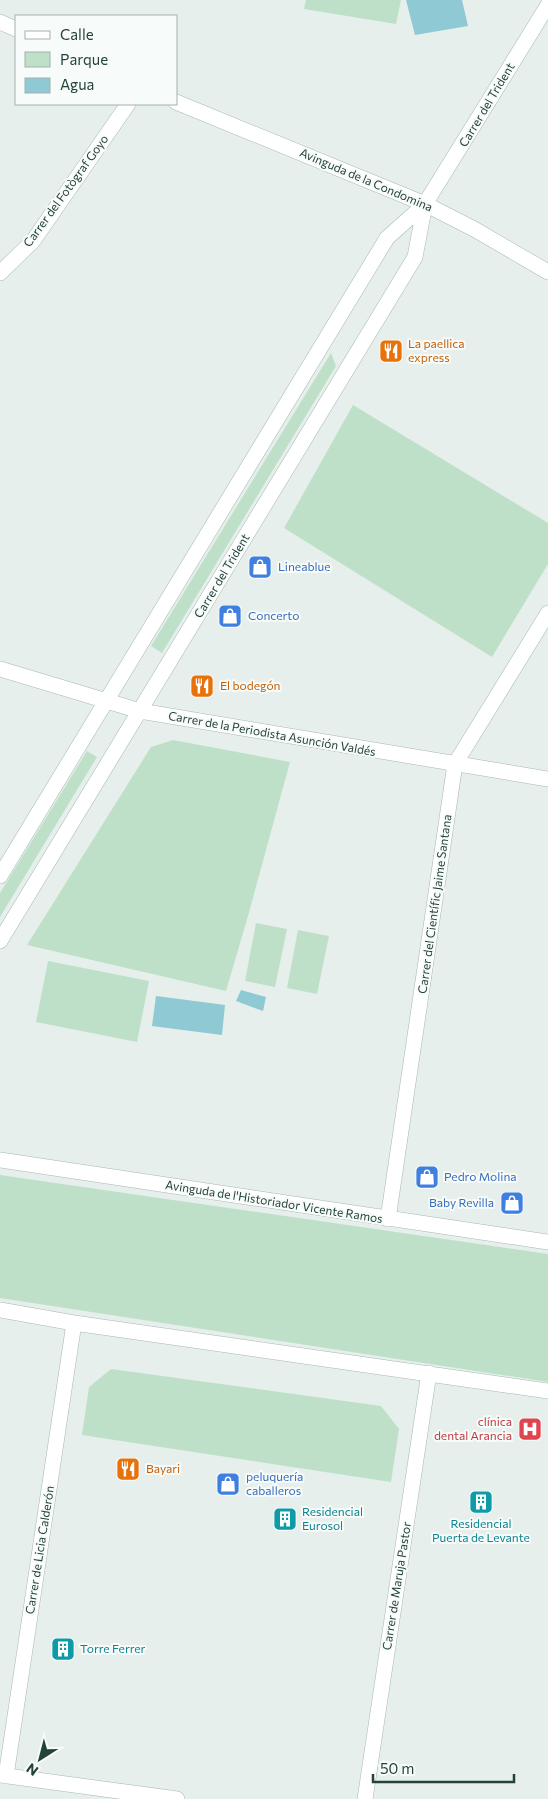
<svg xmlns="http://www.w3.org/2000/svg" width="548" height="1799" font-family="Commissioner,sans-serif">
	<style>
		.green { fill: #bfe0c8 }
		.water { fill: #8ec9d4 }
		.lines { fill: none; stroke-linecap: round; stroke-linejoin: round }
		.minor-casing { stroke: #a8b8b2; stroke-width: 16 }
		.minor { stroke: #fff; stroke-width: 15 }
		.labels { text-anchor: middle; stroke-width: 4; stroke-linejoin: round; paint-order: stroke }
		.street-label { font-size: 12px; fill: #24423a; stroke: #f7fbf9 }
		.food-label { font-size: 12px; fill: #c56008; stroke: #f7fbf9; text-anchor: start }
		.shop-label { font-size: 12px; fill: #366cbe; stroke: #f7fbf9; text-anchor: start }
		.health-label { font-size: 12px; fill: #be3a42; stroke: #f7fbf9; text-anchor: end }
		.culture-label { font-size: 12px; fill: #0d838f; stroke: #f7fbf9; text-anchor: start }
	</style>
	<rect width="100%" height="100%" fill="#e6efeb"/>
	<path class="green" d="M306,0h95l-5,24 -92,-15z
		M331,353l5,13 -174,287 -11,-7z
		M353,405l195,118v41l-56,93 -208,-129z
		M173,740l117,22 -42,154 -22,75 -199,-46 124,-198z
		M87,751l10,6 -97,160v-24z
		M256,923l31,6 -12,58 -30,-6z
		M298,930l31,6 -12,58 -30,-6z
		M48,961l101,20 -12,61 -101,-20z
		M0,1175l548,79v128l-548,-84z
		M111,1369l270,37 18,23 -8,53 -309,-47 7,-48z"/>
	<path class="water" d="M406,0h56l6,26 -53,9z
		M241,990l25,7 -3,14 -27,-10z
		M156,996l69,9 -3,30 -70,-9z"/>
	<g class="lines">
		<g class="minor-casing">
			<path id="minor" d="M0,22l16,7
				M176,102l249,102 49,25 74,43
				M0,273l33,-32 95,-137
				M0,669l140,42 408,68
				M0,876l387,-638 38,-34 123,-199
				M0,941l415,-684 10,-53
				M0,1160l548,82
				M388,1219l67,-455 93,-151
				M0,1310l74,13 474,68
				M0,1775l177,24
				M6,1776l68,-453
				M365,1799l64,-426"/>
		</g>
		<use href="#minor" class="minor"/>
	</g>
	<defs>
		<g id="restaurant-square" transform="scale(1.25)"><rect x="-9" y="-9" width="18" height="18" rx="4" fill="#e8710a" stroke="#f7fbf9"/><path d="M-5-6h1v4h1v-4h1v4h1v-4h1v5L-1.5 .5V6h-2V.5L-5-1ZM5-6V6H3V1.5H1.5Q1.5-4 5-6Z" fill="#fff"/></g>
		<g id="shop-square" transform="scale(1.25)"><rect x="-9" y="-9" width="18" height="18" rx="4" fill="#3f7fe0" stroke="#f7fbf9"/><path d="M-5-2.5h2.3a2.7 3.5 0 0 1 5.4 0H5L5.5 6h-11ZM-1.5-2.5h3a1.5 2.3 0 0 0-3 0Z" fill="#fff"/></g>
		<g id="hospital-square" transform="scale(1.25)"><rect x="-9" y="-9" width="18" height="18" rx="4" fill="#e0444e" stroke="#f7fbf9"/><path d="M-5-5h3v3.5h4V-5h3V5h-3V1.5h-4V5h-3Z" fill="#fff"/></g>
		<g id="building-square" transform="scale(1.25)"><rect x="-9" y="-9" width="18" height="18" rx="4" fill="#0f9aa8" stroke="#f7fbf9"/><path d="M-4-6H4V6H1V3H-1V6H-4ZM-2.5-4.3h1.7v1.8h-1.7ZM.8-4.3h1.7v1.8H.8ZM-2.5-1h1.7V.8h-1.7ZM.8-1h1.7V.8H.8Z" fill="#fff"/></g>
	</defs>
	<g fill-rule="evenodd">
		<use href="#restaurant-square" x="391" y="351"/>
		<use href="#shop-square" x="260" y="567"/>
		<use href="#shop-square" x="230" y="616"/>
		<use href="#restaurant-square" x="202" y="686"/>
		<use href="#shop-square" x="427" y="1177"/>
		<use href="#shop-square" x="512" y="1203"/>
		<use href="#hospital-square" x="530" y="1429"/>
		<use href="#restaurant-square" x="128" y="1469"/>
		<use href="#shop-square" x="228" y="1484"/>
		<use href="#building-square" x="481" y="1502"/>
		<use href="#building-square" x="285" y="1519"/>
		<use href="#building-square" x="63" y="1649"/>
	</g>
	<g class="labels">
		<g class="street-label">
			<text transform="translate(487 105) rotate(-59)" y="4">Carrer del Trident</text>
			<text transform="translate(366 180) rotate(23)" y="4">Avinguda de la Condomina</text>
			<text transform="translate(66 191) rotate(-54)" y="4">Carrer del Fotògraf Goyo</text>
			<text transform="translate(222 576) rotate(-59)" y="4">Carrer del Trident</text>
			<text transform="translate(272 734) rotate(10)" y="4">Carrer de la Periodista Asunción Valdés</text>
			<text transform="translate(435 904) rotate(-82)" y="4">Carrer del Científic Jaime Santana</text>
			<text transform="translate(274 1202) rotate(9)" y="4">Avinguda de l'Historiador Vicente Ramos</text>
			<text transform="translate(40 1550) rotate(-81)" y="4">Carrer de Licia Calderón</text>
			<text transform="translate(397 1586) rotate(-81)" y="4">Carrer de Maruja Pastor</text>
		</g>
		<g class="food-label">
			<text x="408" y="348">La paellica<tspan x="408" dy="14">express</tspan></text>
			<text x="220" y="690">El bodegón</text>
			<text x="146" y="1473">Bayari</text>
		</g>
		<g class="shop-label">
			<text x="278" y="571">Lineablue</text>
			<text x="248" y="620">Concerto</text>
			<text x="444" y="1181">Pedro Molina</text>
			<text x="494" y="1207" text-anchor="end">Baby Revilla</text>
			<text x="246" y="1481">peluquería<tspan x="246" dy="14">caballeros</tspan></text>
		</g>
		<g class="health-label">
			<text x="512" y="1426">clínica<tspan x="512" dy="14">dental Arancia</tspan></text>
		</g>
		<g class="culture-label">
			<text x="302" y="1516">Residencial<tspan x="302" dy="14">Eurosol</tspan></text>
			<text x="481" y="1528" text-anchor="middle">Residencial<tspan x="481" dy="14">Puerta de Levante</tspan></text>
			<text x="80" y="1653">Torre Ferrer</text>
		</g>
	</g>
	<rect x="15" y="15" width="162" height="90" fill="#f7fbf9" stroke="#a3b1ad"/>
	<rect x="25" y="31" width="25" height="8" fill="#ffffff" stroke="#a3b1ad"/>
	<text x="60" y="40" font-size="15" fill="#24423a">Calle</text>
	<rect x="25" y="52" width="25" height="15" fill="#bfe0c8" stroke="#a3b1ad"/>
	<text x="60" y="65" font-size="15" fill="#24423a">Parque</text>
	<rect x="25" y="78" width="25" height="15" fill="#8ec9d4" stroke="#a3b1ad"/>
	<text x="60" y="90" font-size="15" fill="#24423a">Agua</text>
	<g transform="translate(40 1759) rotate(216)" stroke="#f7fbf9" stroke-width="4" paint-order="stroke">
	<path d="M0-4L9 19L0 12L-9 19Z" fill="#24423a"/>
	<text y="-8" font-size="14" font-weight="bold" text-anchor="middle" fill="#24423a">N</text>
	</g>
	<path d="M373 1774v8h141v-8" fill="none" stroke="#24423a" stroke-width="2.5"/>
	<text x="380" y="1774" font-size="15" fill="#24423a" stroke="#f7fbf9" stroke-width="4" paint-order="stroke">50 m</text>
</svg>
